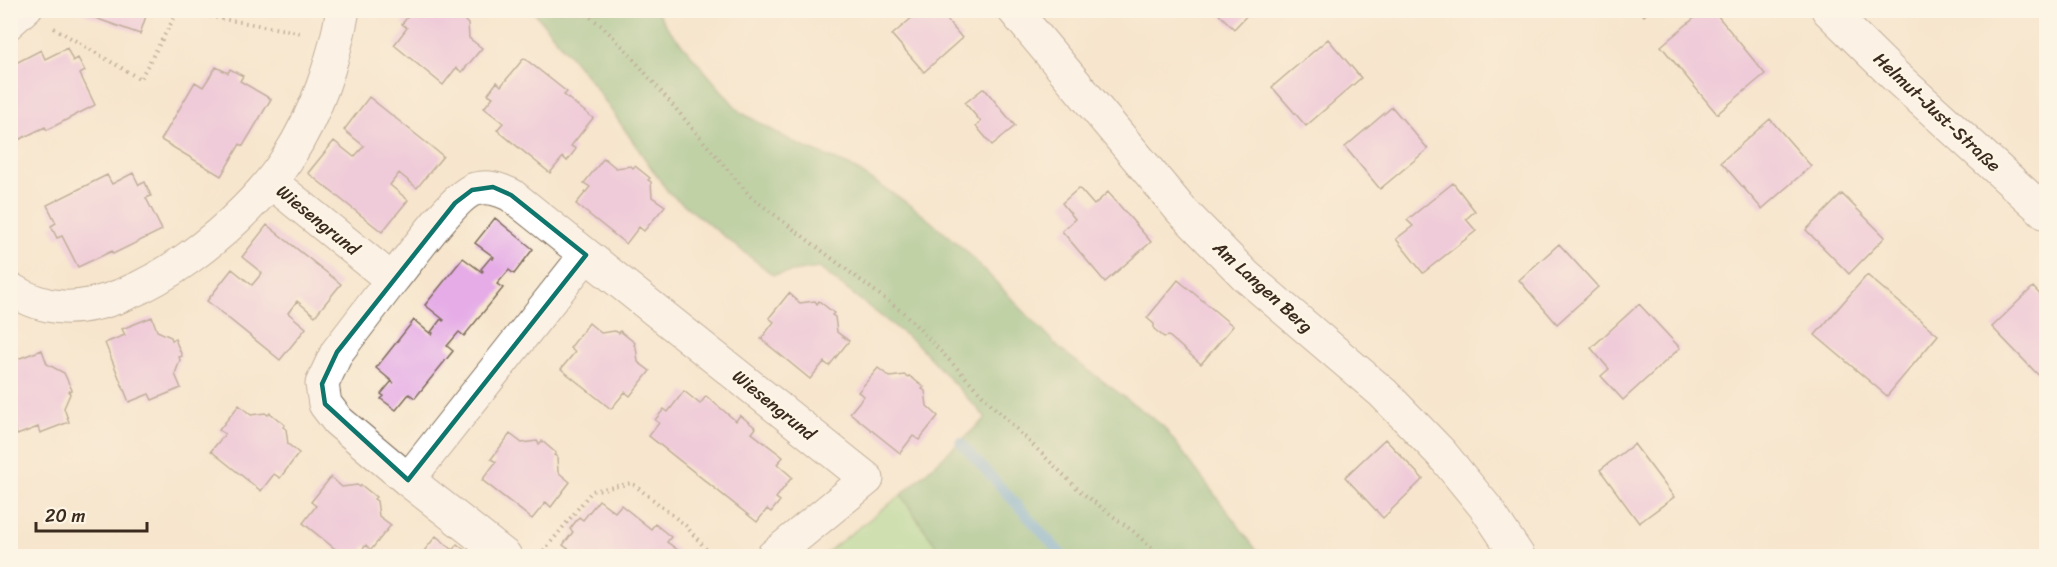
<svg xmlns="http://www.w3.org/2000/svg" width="2057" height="567" font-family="Sriracha,sans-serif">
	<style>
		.green { fill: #9dd88b; stroke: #6c8154; stroke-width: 1.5 }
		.forest { fill: #7eb877; stroke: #5c714a; stroke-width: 1.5 }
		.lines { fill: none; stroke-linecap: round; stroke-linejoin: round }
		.stream { stroke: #57a2cf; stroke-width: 10 }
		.building { fill: #e5ace7 }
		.service-casing { stroke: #7d6c5b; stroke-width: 22 }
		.minor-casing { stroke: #7d6c5b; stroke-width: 35 }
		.path { stroke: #7d6c5b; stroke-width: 4; stroke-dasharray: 1.5 4.5; stroke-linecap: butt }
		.service { stroke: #fff; stroke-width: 20 }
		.minor { stroke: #fff; stroke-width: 33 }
		.marked { fill: none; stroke: #0f766e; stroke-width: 4.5; stroke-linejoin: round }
		.labels { text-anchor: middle; stroke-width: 5; stroke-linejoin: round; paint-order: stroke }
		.street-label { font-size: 18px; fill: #3b2a1e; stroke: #fcf5e5 }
	</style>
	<rect width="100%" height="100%" fill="#fcf5e5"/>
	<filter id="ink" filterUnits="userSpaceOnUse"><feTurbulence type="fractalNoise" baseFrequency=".0167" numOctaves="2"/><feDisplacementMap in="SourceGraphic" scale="12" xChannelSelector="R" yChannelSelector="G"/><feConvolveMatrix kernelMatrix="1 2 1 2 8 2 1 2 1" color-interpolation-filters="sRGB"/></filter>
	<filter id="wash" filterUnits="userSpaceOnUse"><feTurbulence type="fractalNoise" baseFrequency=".008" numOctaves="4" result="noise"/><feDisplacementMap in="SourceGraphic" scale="24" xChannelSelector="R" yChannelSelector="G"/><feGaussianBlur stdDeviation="1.35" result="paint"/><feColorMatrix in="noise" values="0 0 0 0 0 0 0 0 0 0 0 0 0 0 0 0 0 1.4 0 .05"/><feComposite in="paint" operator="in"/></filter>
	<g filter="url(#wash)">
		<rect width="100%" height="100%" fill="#f7e6cd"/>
		<path class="green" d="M901,495l42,61h-121z"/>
		<path class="forest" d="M533,11h123l12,17 72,84 59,33 50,20 63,41 53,44 95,99 103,77 98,130h-318l-42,-61 85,-77 -68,-73 -99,-77 -46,7 -105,-83 -75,-108z"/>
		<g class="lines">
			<path class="stream" d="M960,442l103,114"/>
		</g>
		<g id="blocks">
			<path class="building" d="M85,10h63l-8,24 -56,-20z
				M413,10h42l12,9 -2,2 3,3 1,14 13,10 -20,24 -6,-4 -13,17 -49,-40 13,-17 -5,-4z
				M921,10h18l23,28 -38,34 -32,-37z
				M1215,10h37l-18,19z
				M1639,10h12l-7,6z
				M1704,10h9l52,64 -48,40 -56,-68z
				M1328,39l33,39 -55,48 -34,-39z
				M67,48l6,13 5,-3 7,13 -5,3 15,31 -48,25 -2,-3 -33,16 -2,-77 31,-16 4,9z
				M524,58l43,34 -3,3 29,23 -22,28 5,3 -9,12 -4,-4 -13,16 -53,-43 6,-7 -19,-15 9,-11 -5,-3 9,-12 4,4z
				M216,67l12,6 2,-4 13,7 -3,5 31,18 -28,47 -3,-2 -19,32 -60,-36 34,-58 8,5z
				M984,88l31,38 -23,19 -16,-19 5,-4 -16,-19z
				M369,97l74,59 -26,32 -18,-15 -9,12 18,15 -26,32 -74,-59 26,-32 20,16 10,-11 -20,-16z
				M1392,107l36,42 -48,40 -35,-42z
				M1770,119l41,47 -49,43 -41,-47z
				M604,158l12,10 15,-2 2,2 2,-2 15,12 -2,2 3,2 1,15 13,9 -21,25 -5,-4 -13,17 -50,-40 14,-17 -6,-4z
				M133,173l6,12 6,-3 6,14 -5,2 16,32 -49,24 -1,-3 -34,16 -16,-31 -5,2 -6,-12 5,-3 -9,-18 60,-30 5,9z
				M1453,183l22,28 -9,8 10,12 -53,42 -27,-34 17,-13 -6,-6z
				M1079,188l15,17 14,-13 43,50 -46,40 -43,-51 13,-12 -13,-16z
				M1842,194l43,43 -36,37 -43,-44z
				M495,218l38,31 -19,25 -5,-4 -12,14 6,4 -39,48 -5,-4 -12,14 6,5 -38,47 -6,-4 -13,16 -15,-11 3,-3 -3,-2 10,-12 3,1 -18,-15 38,-48 18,15 1,-2 -2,-1 10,-13 2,2 1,-1 -19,-15 38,-47 19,14 1,-1 -2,-2 10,-12 2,2 1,-2 -19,-14z
				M267,225l74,59 -26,32 -18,-15 -9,12 18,15 -26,32 -73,-59 25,-32 20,16 10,-12 -20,-16z
				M1559,244l39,43 -41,37 -38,-44z
				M1867,275l71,60 -51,61 -72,-61z
				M1178,280l55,46 -32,38 -32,-28 -5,1 -10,-8v-5l-7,-6z
				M2033,287l13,14v82l-54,-56z
				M789,293l11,10 15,-2 2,3 2,-3 15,12 -2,2 3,2 2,15 12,9 -20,25 -5,-4 -14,17 -49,-40 13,-17 -5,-4z
				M1639,304l41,44 -57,52 -22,-24 8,-7 -18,-21z
				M152,317l5,14 14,6 1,3 3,-1 7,17 -3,1 1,3 -5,14 6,14 -29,12 -3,-6 -20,8 -24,-59 20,-8 -3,-6z
				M589,323l12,10 14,-2 4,2 1,-2 15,12 -1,2 2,2 2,15 12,9 -20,25 -5,-4 -14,17 -50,-40 14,-17 -5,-4z
				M42,350l5,14 17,9 8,17 -3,1 1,3 -6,14 5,14 -29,11 -2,-6 -21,8 -7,-18v-48l5,-2 -3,-6z
				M878,368l12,9 15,-2 2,2 2,-1 15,11 -2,2 3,2 2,15 11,10 -19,24 -6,-4 -13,17 -50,-40 14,-17 -6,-4z
				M684,391l16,13 6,-8 30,25 4,-6 16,13 -4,5 31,24 -6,7 15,13 -16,21 4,3 -9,11 -4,-3 -10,13 -108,-86 10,-13 -4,-3 9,-11 4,3z
				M239,405l12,10 14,-2 3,2 2,-2 15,12 -2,2 3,2 2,15 11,9 -19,25 -6,-4 -13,17 -50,-40 14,-17 -6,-4z
				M510,434l12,9 15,-2 2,3 3,-3 14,12 -2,2 3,2 1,15 12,10 -19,25 -5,-5 -14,17 -50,-39 14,-18 -5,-3z
				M1385,439l38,40 -40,39 -38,-41z
				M1634,444l40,53 -35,26 -39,-53z
				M331,477l11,10 15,-2 3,2 1,-2 15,12 -2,2 3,2 2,15 12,9 -20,25 -5,-5 -9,11h-13l-41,-33 13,-17 -5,-4z
				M599,500l16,12 6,-7 30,24 4,-5 16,13 -4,5 19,14h-108l-15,-11 10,-13 -3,-3 9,-12 4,3z
				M436,536l17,14 4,-6 15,12h-52z"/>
		</g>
	</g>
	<g filter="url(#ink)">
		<use href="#blocks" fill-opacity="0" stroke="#7d6c5b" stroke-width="1.5"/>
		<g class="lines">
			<g class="service-casing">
				<path id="service" d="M10,30l22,-20"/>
			</g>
			<g class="minor-casing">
				<path id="minor" d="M1014,10l167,200 65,66 137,117 58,60 45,55 32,48
					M1828,10l67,66 151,137
					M271,182l121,98c16,-19 63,-86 83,-91 14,-3 23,0 36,6l356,284 -94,77
					M392,280l-55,72 -15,32 3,20 13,17 70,59 97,76
					M10,289c16,10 33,17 52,18 78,4 185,-86 225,-148 30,-47 46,-95 56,-149
					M408,480l178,-225"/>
			</g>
			<path class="path" d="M581,10l21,16 22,22 127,149 154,117 89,93 87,85 53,40 26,24
				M54,28l86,51 38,-68 125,22
				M540,556l52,-65 40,-8 54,43 26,30"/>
			<use href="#service" class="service"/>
			<use href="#minor" class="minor"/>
		</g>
	</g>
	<path d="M0 0H2057V567H0ZM493,187l18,8 75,60 -178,225 -83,-76 -3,-20 15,-32 118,-149 17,-13z" fill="#f7e6cd" fill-opacity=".55" fill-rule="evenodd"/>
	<path class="marked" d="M493,187l18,8 75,60 -178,225 -83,-76 -3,-20 15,-32 118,-149 17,-13z"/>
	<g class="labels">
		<g class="street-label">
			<text transform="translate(1937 112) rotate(43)" y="6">Helmut-Just-Straße</text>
			<text transform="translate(318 220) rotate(39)" y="6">Wiesengrund</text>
			<text transform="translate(1263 287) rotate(42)" y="6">Am Langen Berg</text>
			<text transform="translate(774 405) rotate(39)" y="6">Wiesengrund</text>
		</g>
	</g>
	<rect width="2057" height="567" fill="none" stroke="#fcf5e5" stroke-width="36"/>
	<path d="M36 522v9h111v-9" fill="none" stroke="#3b2a1e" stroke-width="3"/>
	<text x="45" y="522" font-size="18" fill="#3b2a1e" stroke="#fcf5e5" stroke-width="4.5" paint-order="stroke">20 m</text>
</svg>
